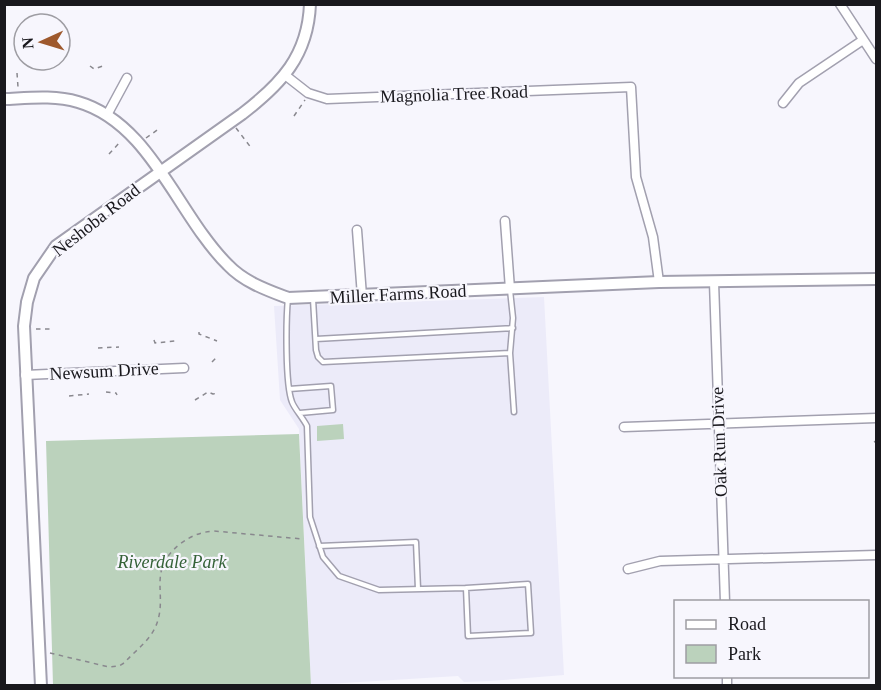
<svg xmlns="http://www.w3.org/2000/svg" width="881" height="690" font-family="Georgia,serif">
	<style>
		.built { fill: #ecebf9 }
		.green { fill: #bbd2bc }
		.lines { fill: none; stroke-linecap: round; stroke-linejoin: round }
		.service-casing { stroke: #a2a0af; stroke-width: 7 }
		.minor-casing { stroke: #a2a0af; stroke-width: 11 }
		.tertiary-casing { stroke: #a2a0af; stroke-width: 14 }
		.path { stroke: #89888e; stroke-width: 1.5; stroke-dasharray: 4.5 4.5; stroke-linecap: butt }
		.service { stroke: #fff; stroke-width: 4 }
		.minor { stroke: #fff; stroke-width: 8 }
		.tertiary { stroke: #fff; stroke-width: 10 }
		.labels { text-anchor: middle; stroke-width: 4.5; stroke-linejoin: round; paint-order: stroke }
		.street-label { font-size: 18px; fill: #19181d; stroke: #f7f6fd }
		.park-label { font-size: 18px; font-style: italic; fill: #356238; stroke: #f7f6fd }
	</style>
	<rect width="100%" height="100%" fill="#f7f6fd"/>
	<path class="built" d="M544,297l20,378 -74,6 -26,1 -6,-6 -147,9 -12,-256 -19,-29 -6,-94z"/>
	<path class="green" d="M343,424l1,15 -27,2v-15z
		M299,434l12,251h-258l-7,-244z"/>
	<g class="lines">
		<g class="service-casing">
			<path id="service" d="M288,298c-2,21 -3,86 4,104 2,6 11,16 15,24l3,91 13,40 16,19 40,14 87,-2 2,48 63,-3 -3,-49 -62,4
				M313,299l3,51 2,7 5,5 187,-9 3,-35 -3,-28
				M316,339l197,-11
				M510,353l4,59
				M289,389l42,-3 2,24 -33,3
				M319,546l97,-4 2,47"/>
		</g>
		<g class="minor-casing">
			<path id="minor" d="M840,4l36,55
				M285,75l23,18 19,6 304,-12 5,90 17,60 6,45
				M783,103l16,-20 64,-43
				M107,115l20,-37
				M505,221l5,68
				M357,230l5,66
				M714,282l11,320
				M25,375l159,-7
				M624,427l252,-9
				M628,569l32,-8 216,-6
				M727,676v10"/>
		</g>
		<g class="tertiary-casing">
			<path id="tertiary" d="M4,99c25,-1 50,-4 74,3 73,21 100,114 150,163 16,17 39,25 60,33l371,-16 217,-3
				M41,686l-17,-360 3,-24 7,-24 22,-32 186,-132c39,-30 66,-58 68,-110"/>
		</g>
		<path class="path" d="M90,66l4,3 12,-4
			M17,73l1,14
			M294,116l11,-16
			M236,128l16,21
			M146,138l14,-10
			M109,154l12,-13
			M36,329h18
			M199,332v2l18,7
			M154,340l1,3 20,-2
			M98,348l21,-1
			M212,362l6,-6
			M106,392l10,1 1,2
			M69,396l20,-2
			M195,400l13,-8 5,2 5,-1
			M874,442l2,-1
			M50,653l59,14 10,-1 5,-3c10,-11 24,-21 31,-35 15,-33 -10,-56 25,-84 11,-8 20,-12 34,-13l88,8"/>
		<use href="#service" class="service"/>
		<use href="#minor" class="minor"/>
		<use href="#tertiary" class="tertiary"/>
	</g>
	<g class="labels">
		<g class="street-label">
			<text transform="translate(454 94) rotate(-2)" y="6">Magnolia Tree Road</text>
			<text transform="translate(96 220) rotate(-38)" y="6">Neshoba Road</text>
			<text transform="translate(398 294) rotate(-3)" y="6">Miller Farms Road</text>
			<text transform="translate(104 371) rotate(-3)" y="6">Newsum Drive</text>
			<text transform="translate(719 442) rotate(-92)" y="6">Oak Run Drive</text>
		</g>
		<g class="park-label">
			<text x="172" y="568">Riverdale Park</text>
		</g>
	</g>
	<rect width="881" height="690" fill="none" stroke="#19181d" stroke-width="12"/>
	<rect x="674" y="600" width="195" height="78" fill="#f7f6fd" stroke="#9e9da3" stroke-width="1.5"/>
	<rect x="686" y="620" width="30" height="9" fill="#ffffff" stroke="#9e9da3" stroke-width="1.5"/>
	<text x="728" y="630" font-size="18" fill="#19181d">Road</text>
	<rect x="686" y="645" width="30" height="18" fill="#bbd2bc" stroke="#9e9da3" stroke-width="1.5"/>
	<text x="728" y="660" font-size="18" fill="#19181d">Park</text>
	<g transform="translate(42 42) rotate(266)"><circle r="28" fill="#f7f6fd" stroke="#9e9da3" stroke-width="1.5"/>
	<path d="M0-4.5L10 22L0 15L-10 22Z" fill="#9e592d"/>
	<text y="-9" font-size="16" font-weight="bold" text-anchor="middle" fill="#19181d">N</text>
	</g>
</svg>
